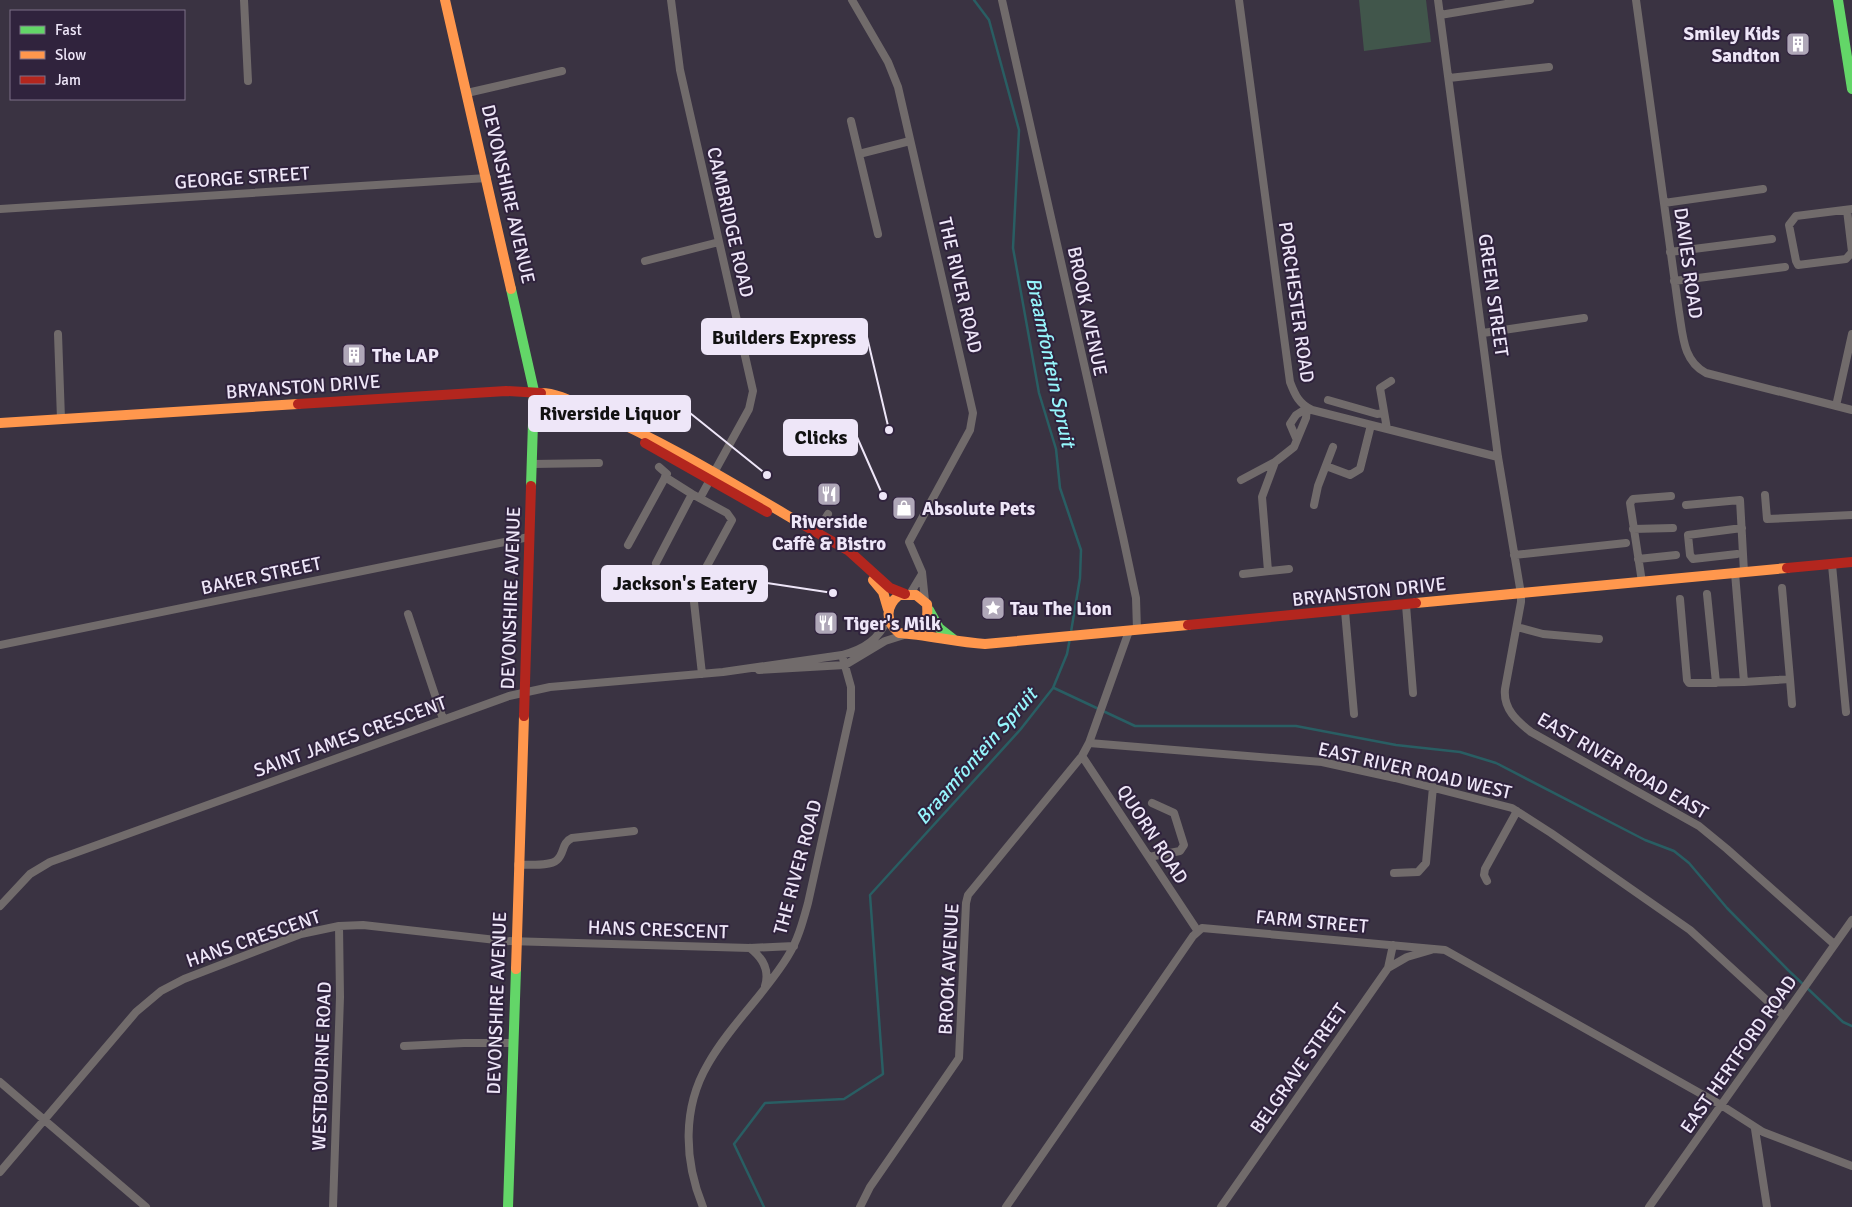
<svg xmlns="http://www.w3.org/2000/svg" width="1852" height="1207" font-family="Signika,sans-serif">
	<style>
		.green { fill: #41564b }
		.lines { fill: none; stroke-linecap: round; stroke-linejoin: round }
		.stream { stroke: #295e63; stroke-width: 2.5 }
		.street { stroke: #716b6b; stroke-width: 8 }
		.fast { stroke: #63d668; stroke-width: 10 }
		.slow { stroke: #ff974d; stroke-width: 10 }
		.jam { stroke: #b3261e; stroke-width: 10 }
		.labels { text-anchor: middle; stroke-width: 4; stroke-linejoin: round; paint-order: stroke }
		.poi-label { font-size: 19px; font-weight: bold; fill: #eee6f8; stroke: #30233d; text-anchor: start }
		.street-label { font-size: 19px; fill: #eee6f8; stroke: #30233d }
		.water-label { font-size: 20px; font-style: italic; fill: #96f5fc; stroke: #30233d }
		.leader { fill: none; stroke: #eee6f8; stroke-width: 2 }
		.callout-dot { fill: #eee6f8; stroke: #30233d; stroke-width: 2 }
		.callout { fill: #eee6f8; stroke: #eee6f8; stroke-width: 2 }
		.callout-label { font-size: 20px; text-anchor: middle; font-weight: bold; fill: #111 }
	</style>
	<rect width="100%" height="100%" fill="#3a3342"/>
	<path class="green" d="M1359,0h67l5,42 -67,9z"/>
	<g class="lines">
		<path class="stream" d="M974,0l15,20 30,110 -6,118 26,145 17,56 4,39 21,62 -1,28 -9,54
			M1054,688l81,38h161l100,19 64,7 36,11 149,77 29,11 15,12 38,45 61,62 55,52 9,4
			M764,1207l-30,-63 31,-41 79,-4 39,-25 -13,-179 150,-165 33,-42 14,-34 3,-16"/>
		<path class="street" d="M244,0l4,81
			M671,0l9,70 73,321 -4,18 -49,89
			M852,0l36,62 10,25 75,326 -3,17 -61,112 13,30 3,29
			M1002,0l121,537 13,61 1,32
			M1239,0l51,382c5,13 9,22 22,28l186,47
			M1438,0l60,457 23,137v8l-16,87c-2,20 12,32 26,43l168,94 28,23 107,95
			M1636,0l43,312c4,24 4,49 27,61l146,37
			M1440,15l90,-15
			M1449,78l100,-11
			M467,93l95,-22
			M851,121l27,113
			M859,154l51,-13
			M1664,203l99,-14
			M0,209l487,-31
			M1852,209l-56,7 -7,9 7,36 2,4 48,-6 6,-7
			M1847,210l5,42
			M1670,252l102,-13
			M645,261l74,-19
			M1674,281l111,-14
			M1483,333l101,-15
			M58,334l3,85
			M1328,400l49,14 7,-1
			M1836,406l16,-72
			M1387,429l-7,-41 11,-7
			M1296,438l-6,-14 6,-9 11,-7
			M532,464l67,-1
			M1326,466l24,9 10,-6 11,-44
			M665,477l27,17
			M1241,480l34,-18
			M1765,495l2,24 85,-4
			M1314,505l4,-19 15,-39
			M1686,505l54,-5 4,72
			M1633,529l40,-1
			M817,532l11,-18
			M628,545l39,-71 -8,-7
			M1737,554l-44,5 -3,-4 -2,-20 54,-7
			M1514,555l112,-12
			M1638,559l38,-4
			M656,563l36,-69 35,19 5,7 -30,55
			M1832,565l14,147
			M1268,571l-6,-74 13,-35 19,-15 12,-29 1,-10
			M1735,573l9,109 46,-3 -8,-91
			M1243,574l46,-5
			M1642,582l-12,-79 3,-4 38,-3
			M692,584l10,90
			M910,594l12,-20
			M1707,594l9,89
			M1680,599l7,81 2,3 55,-1
			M1406,605l7,88
			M1345,611l9,103
			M408,614l35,105
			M1517,627l26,7 56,5
			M0,645l529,-108
			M759,670l86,-5 40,-24 19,-6
			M1790,679l2,25
			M1089,743l233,19 73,16 117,30 39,25 139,97 94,86
			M1082,756l115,174
			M1149,857l31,-6 4,-6 -10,-32 -22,-10
			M518,865c10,-1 31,2 39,-5 8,-7 4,-17 15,-22l62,-7
			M1394,873l24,-1 8,-9 7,-76
			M1487,881l-3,-6 1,-6 32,-58
			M0,906l30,-32 20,-12 459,-166 41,-9 173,-15 119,-17c23,-6 37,-16 46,-37
			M750,948c13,10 20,22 15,38
			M1388,968l19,-11 24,-7
			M404,1046l60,-3h48
			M0,1082l146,125
			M1755,1129l12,78
			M0,1172l136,-160 25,-21 23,-12 117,-45 38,-8 24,-1 142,16 245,7 44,-2
			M333,1207l7,-210 -1,-71
			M703,1207c-19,-46 -21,-99 5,-143 22,-39 57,-70 80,-108 10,-16 15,-35 20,-53l43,-194v-22l-9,-32
			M860,1207l10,-20 89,-129 7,-155 2,-8 114,-139 7,-13 40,-112
			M1006,1207l187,-271 9,-8 243,22 276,155 42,27 89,34
			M1221,1207l167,-239 5,-23
			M1649,1207l203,-287"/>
		<path class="fast" d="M1838,0l14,89
			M511,289l23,102 -3,95
			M929,610l10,18 14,11
			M508,1207l8,-238"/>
		<path class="slow" d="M445,0l66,289
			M541,393c17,0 34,10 50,17 73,31 141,73 209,113
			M0,423l298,-19
			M873,580l10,12 5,17
			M1416,603l371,-35
			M915,634c13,-7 13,-17 12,-30l-11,-9h-17c-14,12 -14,26 0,38 29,2 57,9 86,11l203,-19
			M516,969l8,-253"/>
		<path class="jam" d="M298,404l208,-13 35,2
			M645,443l122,69
			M800,523l49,28 41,37 15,6
			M1787,568l65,-6
			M1188,625l228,-22
			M524,716l7,-230"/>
	</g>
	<defs>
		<g id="building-square" transform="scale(1.25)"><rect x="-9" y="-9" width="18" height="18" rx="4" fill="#afa7b8" stroke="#30233d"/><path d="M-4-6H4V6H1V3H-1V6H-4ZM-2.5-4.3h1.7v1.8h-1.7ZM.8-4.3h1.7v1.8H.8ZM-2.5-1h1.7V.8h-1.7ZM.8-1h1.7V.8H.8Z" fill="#fff"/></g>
		<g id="restaurant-square" transform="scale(1.25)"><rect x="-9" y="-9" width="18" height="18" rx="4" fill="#afa7b8" stroke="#30233d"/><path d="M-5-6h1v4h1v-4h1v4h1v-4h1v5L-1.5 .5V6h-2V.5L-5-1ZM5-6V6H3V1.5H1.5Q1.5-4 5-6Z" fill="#fff"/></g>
		<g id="shop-square" transform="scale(1.25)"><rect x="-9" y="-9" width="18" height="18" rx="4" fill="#afa7b8" stroke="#30233d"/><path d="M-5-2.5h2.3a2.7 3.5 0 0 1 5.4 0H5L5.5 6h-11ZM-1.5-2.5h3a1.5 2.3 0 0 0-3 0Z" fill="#fff"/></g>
		<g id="sight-square" transform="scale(1.25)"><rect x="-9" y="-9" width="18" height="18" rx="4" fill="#afa7b8" stroke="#30233d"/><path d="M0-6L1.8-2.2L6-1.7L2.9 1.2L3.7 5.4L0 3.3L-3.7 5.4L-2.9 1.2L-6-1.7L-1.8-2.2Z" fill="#fff"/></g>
	</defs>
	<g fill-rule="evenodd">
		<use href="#building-square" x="1798" y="44"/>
		<use href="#building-square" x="354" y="355"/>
		<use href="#restaurant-square" x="829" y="494"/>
		<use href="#shop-square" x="904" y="508"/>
		<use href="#sight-square" x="993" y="608"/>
		<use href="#restaurant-square" x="826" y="623"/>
	</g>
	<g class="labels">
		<g class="poi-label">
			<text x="1780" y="40" text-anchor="end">Smiley Kids<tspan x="1780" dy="22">Sandton</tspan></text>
			<text x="372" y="362">The LAP</text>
			<text x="922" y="515">Absolute Pets</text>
			<text x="829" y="528" text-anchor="middle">Riverside<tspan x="829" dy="22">Caffè &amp; Bistro</tspan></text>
			<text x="1010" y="615">Tau The Lion</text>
			<text x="844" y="630">Tiger's Milk</text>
		</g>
		<g class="street-label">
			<text transform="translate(242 177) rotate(-4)" y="7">GEORGE STREET</text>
			<text transform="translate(509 194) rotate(77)" y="7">DEVONSHIRE AVENUE</text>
			<text transform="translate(731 222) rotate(77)" y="7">CAMBRIDGE ROAD</text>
			<text transform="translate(1689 263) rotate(82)" y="7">DAVIES ROAD</text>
			<text transform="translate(961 285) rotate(77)" y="7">THE RIVER ROAD</text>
			<text transform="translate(1494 295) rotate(82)" y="7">GREEN STREET</text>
			<text transform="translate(1297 302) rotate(82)" y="7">PORCHESTER ROAD</text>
			<text transform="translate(1088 311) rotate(78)" y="7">BROOK AVENUE</text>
			<text transform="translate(303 386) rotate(-4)" y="7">BRYANSTON DRIVE</text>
			<text transform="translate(261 575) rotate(-12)" y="7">BAKER STREET</text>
			<text transform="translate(1369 591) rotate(-6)" y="7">BRYANSTON DRIVE</text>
			<text transform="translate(510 598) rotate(-88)" y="7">DEVONSHIRE AVENUE</text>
			<text transform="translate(350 736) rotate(-20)" y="7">SAINT JAMES CRESCENT</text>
			<text transform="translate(1623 765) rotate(30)" y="7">EAST RIVER ROAD EAST</text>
			<text transform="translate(1415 770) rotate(13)" y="7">EAST RIVER ROAD WEST</text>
			<text transform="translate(1153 834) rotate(57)" y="7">QUORN ROAD</text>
			<text transform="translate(797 867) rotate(-75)" y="7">THE RIVER ROAD</text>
			<text transform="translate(1312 921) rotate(5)" y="7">FARM STREET</text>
			<text transform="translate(658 929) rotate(2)" y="7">HANS CRESCENT</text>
			<text transform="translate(253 938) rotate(-19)" y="7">HANS CRESCENT</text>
			<text transform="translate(948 969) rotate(-87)" y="7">BROOK AVENUE</text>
			<text transform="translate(496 1003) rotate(-88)" y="7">DEVONSHIRE AVENUE</text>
			<text transform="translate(1738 1054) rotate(-55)" y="7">EAST HERTFORD ROAD</text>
			<text transform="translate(321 1066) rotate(-88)" y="7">WESTBOURNE ROAD</text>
			<text transform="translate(1298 1068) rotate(-55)" y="7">BELGRAVE STREET</text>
		</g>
		<g class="water-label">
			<text transform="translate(1051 362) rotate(78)" y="7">Braamfontein Spruit</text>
			<text transform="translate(976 756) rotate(-49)" y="7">Braamfontein Spruit</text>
		</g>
	</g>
	<path class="leader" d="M889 430L867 337M767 475L690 413M883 496L857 437M833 593L767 583"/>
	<g class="callout-dot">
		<circle cx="889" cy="430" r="5"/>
		<circle cx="767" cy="475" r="5"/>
		<circle cx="883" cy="496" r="5"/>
		<circle cx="833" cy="593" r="5"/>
	</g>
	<g class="callout">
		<rect x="702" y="319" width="165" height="35" rx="5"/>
		<rect x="529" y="396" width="161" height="35" rx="5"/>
		<rect x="784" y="420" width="73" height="35" rx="5"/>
		<rect x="602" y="566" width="165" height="35" rx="5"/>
	</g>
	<g class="callout-label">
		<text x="784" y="344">Builders Express</text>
		<text x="610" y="420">Riverside Liquor</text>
		<text x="821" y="444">Clicks</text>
		<text x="685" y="590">Jackson's Eatery</text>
	</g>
	<rect x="10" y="10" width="175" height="90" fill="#30233d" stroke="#7c7188"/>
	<rect x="20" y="26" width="25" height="8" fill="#63d668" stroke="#7c7188"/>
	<text x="55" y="35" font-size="15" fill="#eee6f8">Fast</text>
	<rect x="20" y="51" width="25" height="8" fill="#ff974d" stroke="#7c7188"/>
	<text x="55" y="60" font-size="15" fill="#eee6f8">Slow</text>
	<rect x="20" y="76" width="25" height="8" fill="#b3261e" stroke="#7c7188"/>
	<text x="55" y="85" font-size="15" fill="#eee6f8">Jam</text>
</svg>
